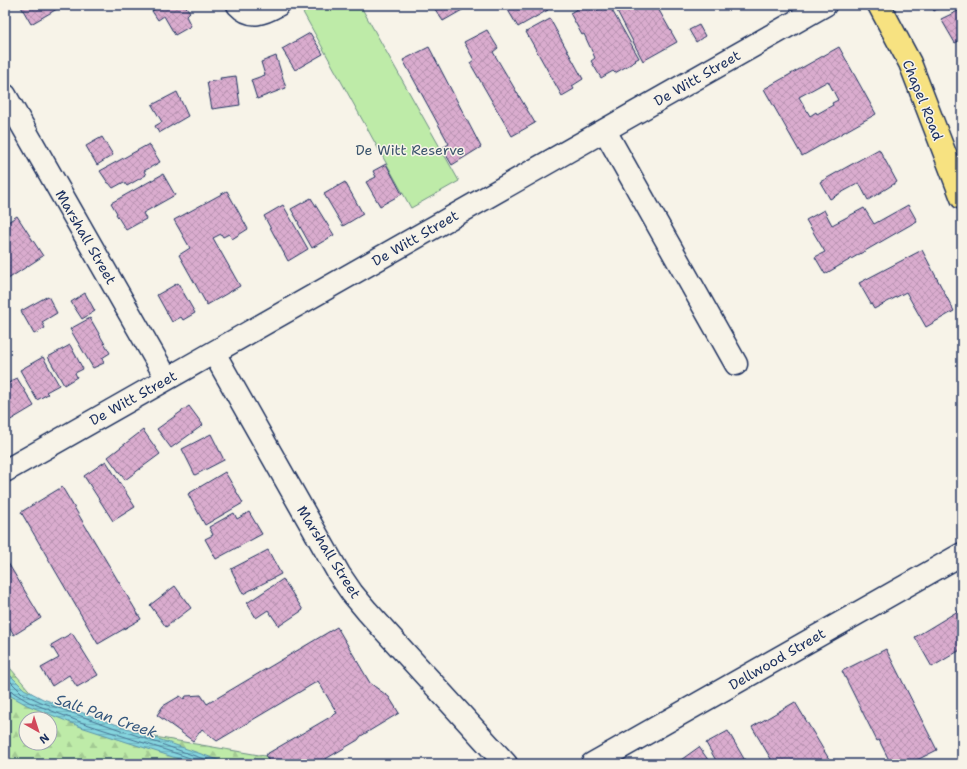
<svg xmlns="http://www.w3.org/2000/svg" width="967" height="769" font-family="'Shantell Sans',sans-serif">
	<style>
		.green { fill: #beeba8; stroke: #6c8d83 }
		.forest { fill: url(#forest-firs); stroke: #6c8d83; fill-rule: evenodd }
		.water { fill: url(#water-rules); stroke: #5b93ab }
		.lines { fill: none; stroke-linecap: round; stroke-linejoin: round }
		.shore { stroke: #457191; stroke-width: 1 }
		.building { fill: url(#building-cross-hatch); stroke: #1b2f5e; fill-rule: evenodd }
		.minor-casing { stroke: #1b2f5e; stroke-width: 25 }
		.major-casing { stroke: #1b2f5e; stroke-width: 25 }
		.minor { stroke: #f7f3e8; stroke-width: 22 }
		.major { stroke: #f7e281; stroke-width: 22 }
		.labels { text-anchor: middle; stroke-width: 3; stroke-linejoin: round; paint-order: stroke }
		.street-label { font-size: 14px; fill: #1b2f5e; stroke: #f7f3e8 }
		.park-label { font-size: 14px; fill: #3c556d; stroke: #f7f3e8 }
		.water-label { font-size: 15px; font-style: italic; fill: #36587e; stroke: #f7f3e8 }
	</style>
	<defs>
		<pattern id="forest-firs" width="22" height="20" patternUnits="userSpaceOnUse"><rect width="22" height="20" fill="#beeba8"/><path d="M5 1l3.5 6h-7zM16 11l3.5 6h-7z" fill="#a3ca93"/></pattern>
		<pattern id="water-rules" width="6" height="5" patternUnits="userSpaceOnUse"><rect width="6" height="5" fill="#85d5de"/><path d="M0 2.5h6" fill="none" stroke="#72b7c1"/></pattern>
		<pattern id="building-cross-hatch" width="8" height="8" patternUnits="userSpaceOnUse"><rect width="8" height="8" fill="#daacce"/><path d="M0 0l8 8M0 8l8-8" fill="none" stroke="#ba94b3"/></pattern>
	</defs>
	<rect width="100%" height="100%" fill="#f7f3e8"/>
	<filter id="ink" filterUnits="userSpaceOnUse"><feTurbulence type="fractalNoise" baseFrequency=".025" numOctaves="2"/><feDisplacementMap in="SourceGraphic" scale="8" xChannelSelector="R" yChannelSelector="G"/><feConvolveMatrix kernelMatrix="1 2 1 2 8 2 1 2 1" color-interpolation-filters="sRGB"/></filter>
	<g filter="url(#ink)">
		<path class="green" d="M299,5h61l99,176 -48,27z"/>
		<path class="forest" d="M5,662l34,40 116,35 156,27h-306zM26,719h24v24h-24z"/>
		<path class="water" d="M5,670l19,19 19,10 187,65h-36l-113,-37 -54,-22 -16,-9 -6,-7z"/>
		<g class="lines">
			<path class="shore" d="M5,676l17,17 19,9 177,62
				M5,687l4,1 5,5 15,9 54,21 107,35 2,2 1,4"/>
		</g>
		<path class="building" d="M20,5h44l-33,19z
			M162,5h27l-3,2 4,5 -4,4 5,10 -16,9 -11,-19 -6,4 -6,-9z
			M432,5h39l-28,16z
			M505,5h39l4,5 -30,17z
			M584,5h10l3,5 12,-5 30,53 -4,2 1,1 -21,12 -2,-2 -12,7 -10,-17 4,-3 -11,-24 -2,1 -12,-22z
			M614,5h42l21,37 -34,19z
			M931,5h13l-10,6z
			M962,9v30l-7,4 -14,-24z
			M550,19l33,60 -11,7 2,3 -12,7 -36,-64z
			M699,25l6,11 -9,6 -7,-12z
			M487,30l11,18 -5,4 42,71 -23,13 -42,-73 4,-3 -10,-18z
			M310,33l13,21 -28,16 -13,-21z
			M429,47l52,100 -29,18 -10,-17 7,-4 -46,-84z
			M839,47l37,67 -74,42 -38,-67zM828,81l10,19 -6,3 1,2 -16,9 -1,-2 -6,4 -11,-19z
			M276,56l10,32 -29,11 -6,-19 14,-5 -4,-13z
			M236,76l4,29 -28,4 -5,-27 14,-2 -1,-2z
			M177,92l11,24 -29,17 -4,-7 7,-4 -10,-17z
			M102,137l11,18 -16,10 -11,-19z
			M149,144l11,18 -16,9 2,4 -19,11 -3,-4 -11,6 -4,-5h-1l-8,-12z
			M879,149l18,33 -29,18 -9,-17 -29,16 -10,-17z
			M386,164l16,30 -22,12 -14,-24 10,-5 -3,-6z
			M163,174l12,21 -32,18 3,6 -20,11 -10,-16 1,-1 -6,-10z
			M345,182l18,32 -20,12 -19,-32z
			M227,191l21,38 -16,10 -3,-5 -6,3 -2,-3 -8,4 27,48 -33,19 -28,-50 11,-7 -16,-28z
			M311,198l23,37 -22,13 -14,-25h1l-8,-14z
			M283,205l25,44 -20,12 -24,-45z
			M908,205l9,16 -92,53 -10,-17 10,-5 -19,-32 18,-10 8,15 32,-17 10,16z
			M17,216l26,40 -38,25v-57z
			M922,250l32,61 -28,16 -20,-35 -32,17 -15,-26z
			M178,283l17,30 -12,7 -2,-3 -9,5 -15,-27z
			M85,293l10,18 -13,8 -11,-17z
			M48,296l9,17 -15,9 3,6 -11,6 -13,-23z
			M90,318l20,35 -8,5 2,5 -11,5 -23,-39z
			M70,345l13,24 -8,4 2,4 -13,8 -16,-28z
			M43,357l16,28 -13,7 2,2 -11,6 -17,-30z
			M17,378l17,28 -25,15 -4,-8v-28z
			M189,406l14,19 -32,23 -14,-19z
			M143,430l17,24 -35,26 -17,-23z
			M211,434l13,26 -29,15 -13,-26z
			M106,461l29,46 -22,14 -29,-45z
			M225,472l18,31 -38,22 -17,-31z
			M62,487l79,132 -43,25 -77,-132z
			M249,512l13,22 -46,25 -11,-20 8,-4 -4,-8 25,-14 3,6z
			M268,550l13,24 -38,20 -12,-25z
			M5,558l36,60 -27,17 -9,-16z
			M283,579l20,31 -24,16 -11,-16 -12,8 -9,-15z
			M175,586l16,22 -25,19 -16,-22z
			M958,611l4,6v32l-30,18 -17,-30z
			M337,627l33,56 19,14 10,16 -38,23 -3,4 -41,24h-12l-7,-5 -9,5h-18l-6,-9 72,-42 -19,-32 -101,60 -15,-12 -9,12 -36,-26 6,-9 17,-10 4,3 2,-3 15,-1 6,9z
			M72,633l26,42 -21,12 -8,-12 -17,11 -11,-18 18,-10 -8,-13z
			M886,649l51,101 -28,14h-18l-12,-24 -2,1 -35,-70z
			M795,702l37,62h-58l-22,-37z
			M728,731l19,33h-29l-12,-21z
			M699,747l12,17h-31l-2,-2z"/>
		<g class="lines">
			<g class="minor-casing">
				<path id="minor" d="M238,5c13,14 26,8 40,0
					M5,95l162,284
					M605,131l131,233
					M214,353l125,221 13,19 15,18 139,153
					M5,471l820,-466
					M592,764l370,-210"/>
			</g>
			<g class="major-casing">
				<path id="major" d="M879,5l31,58 52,135"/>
			</g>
			<use href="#minor" class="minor"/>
			<use href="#major" class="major"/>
		</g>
	</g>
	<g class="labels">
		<g class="street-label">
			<text transform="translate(697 78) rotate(-30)" y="5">De Witt Street</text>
			<text transform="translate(923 100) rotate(68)" y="5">Chapel Road</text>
			<text transform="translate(86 237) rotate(60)" y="5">Marshall Street</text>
			<text transform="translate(415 238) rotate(-30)" y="5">De Witt Street</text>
			<text transform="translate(133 398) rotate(-29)" y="5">De Witt Street</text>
			<text transform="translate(329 552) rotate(58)" y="5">Marshall Street</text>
			<text transform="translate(777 659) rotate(-30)" y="5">Dellwood Street</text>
		</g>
		<g class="park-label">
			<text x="410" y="155">De Witt Reserve</text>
		</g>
		<g class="water-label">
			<text transform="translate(106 716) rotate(19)" y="5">Salt Pan Creek</text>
		</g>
	</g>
	<rect width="967" height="769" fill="none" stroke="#f7f3e8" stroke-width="20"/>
	<rect x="10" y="10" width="947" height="749" fill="none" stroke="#1b2f5e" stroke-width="1.5" filter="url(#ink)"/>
	<g transform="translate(38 731) rotate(141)"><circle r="19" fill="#f7f3e8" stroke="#9fa5b1"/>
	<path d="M0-3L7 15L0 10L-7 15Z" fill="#d1495b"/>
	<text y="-6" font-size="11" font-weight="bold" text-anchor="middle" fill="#1b2f5e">N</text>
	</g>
</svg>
